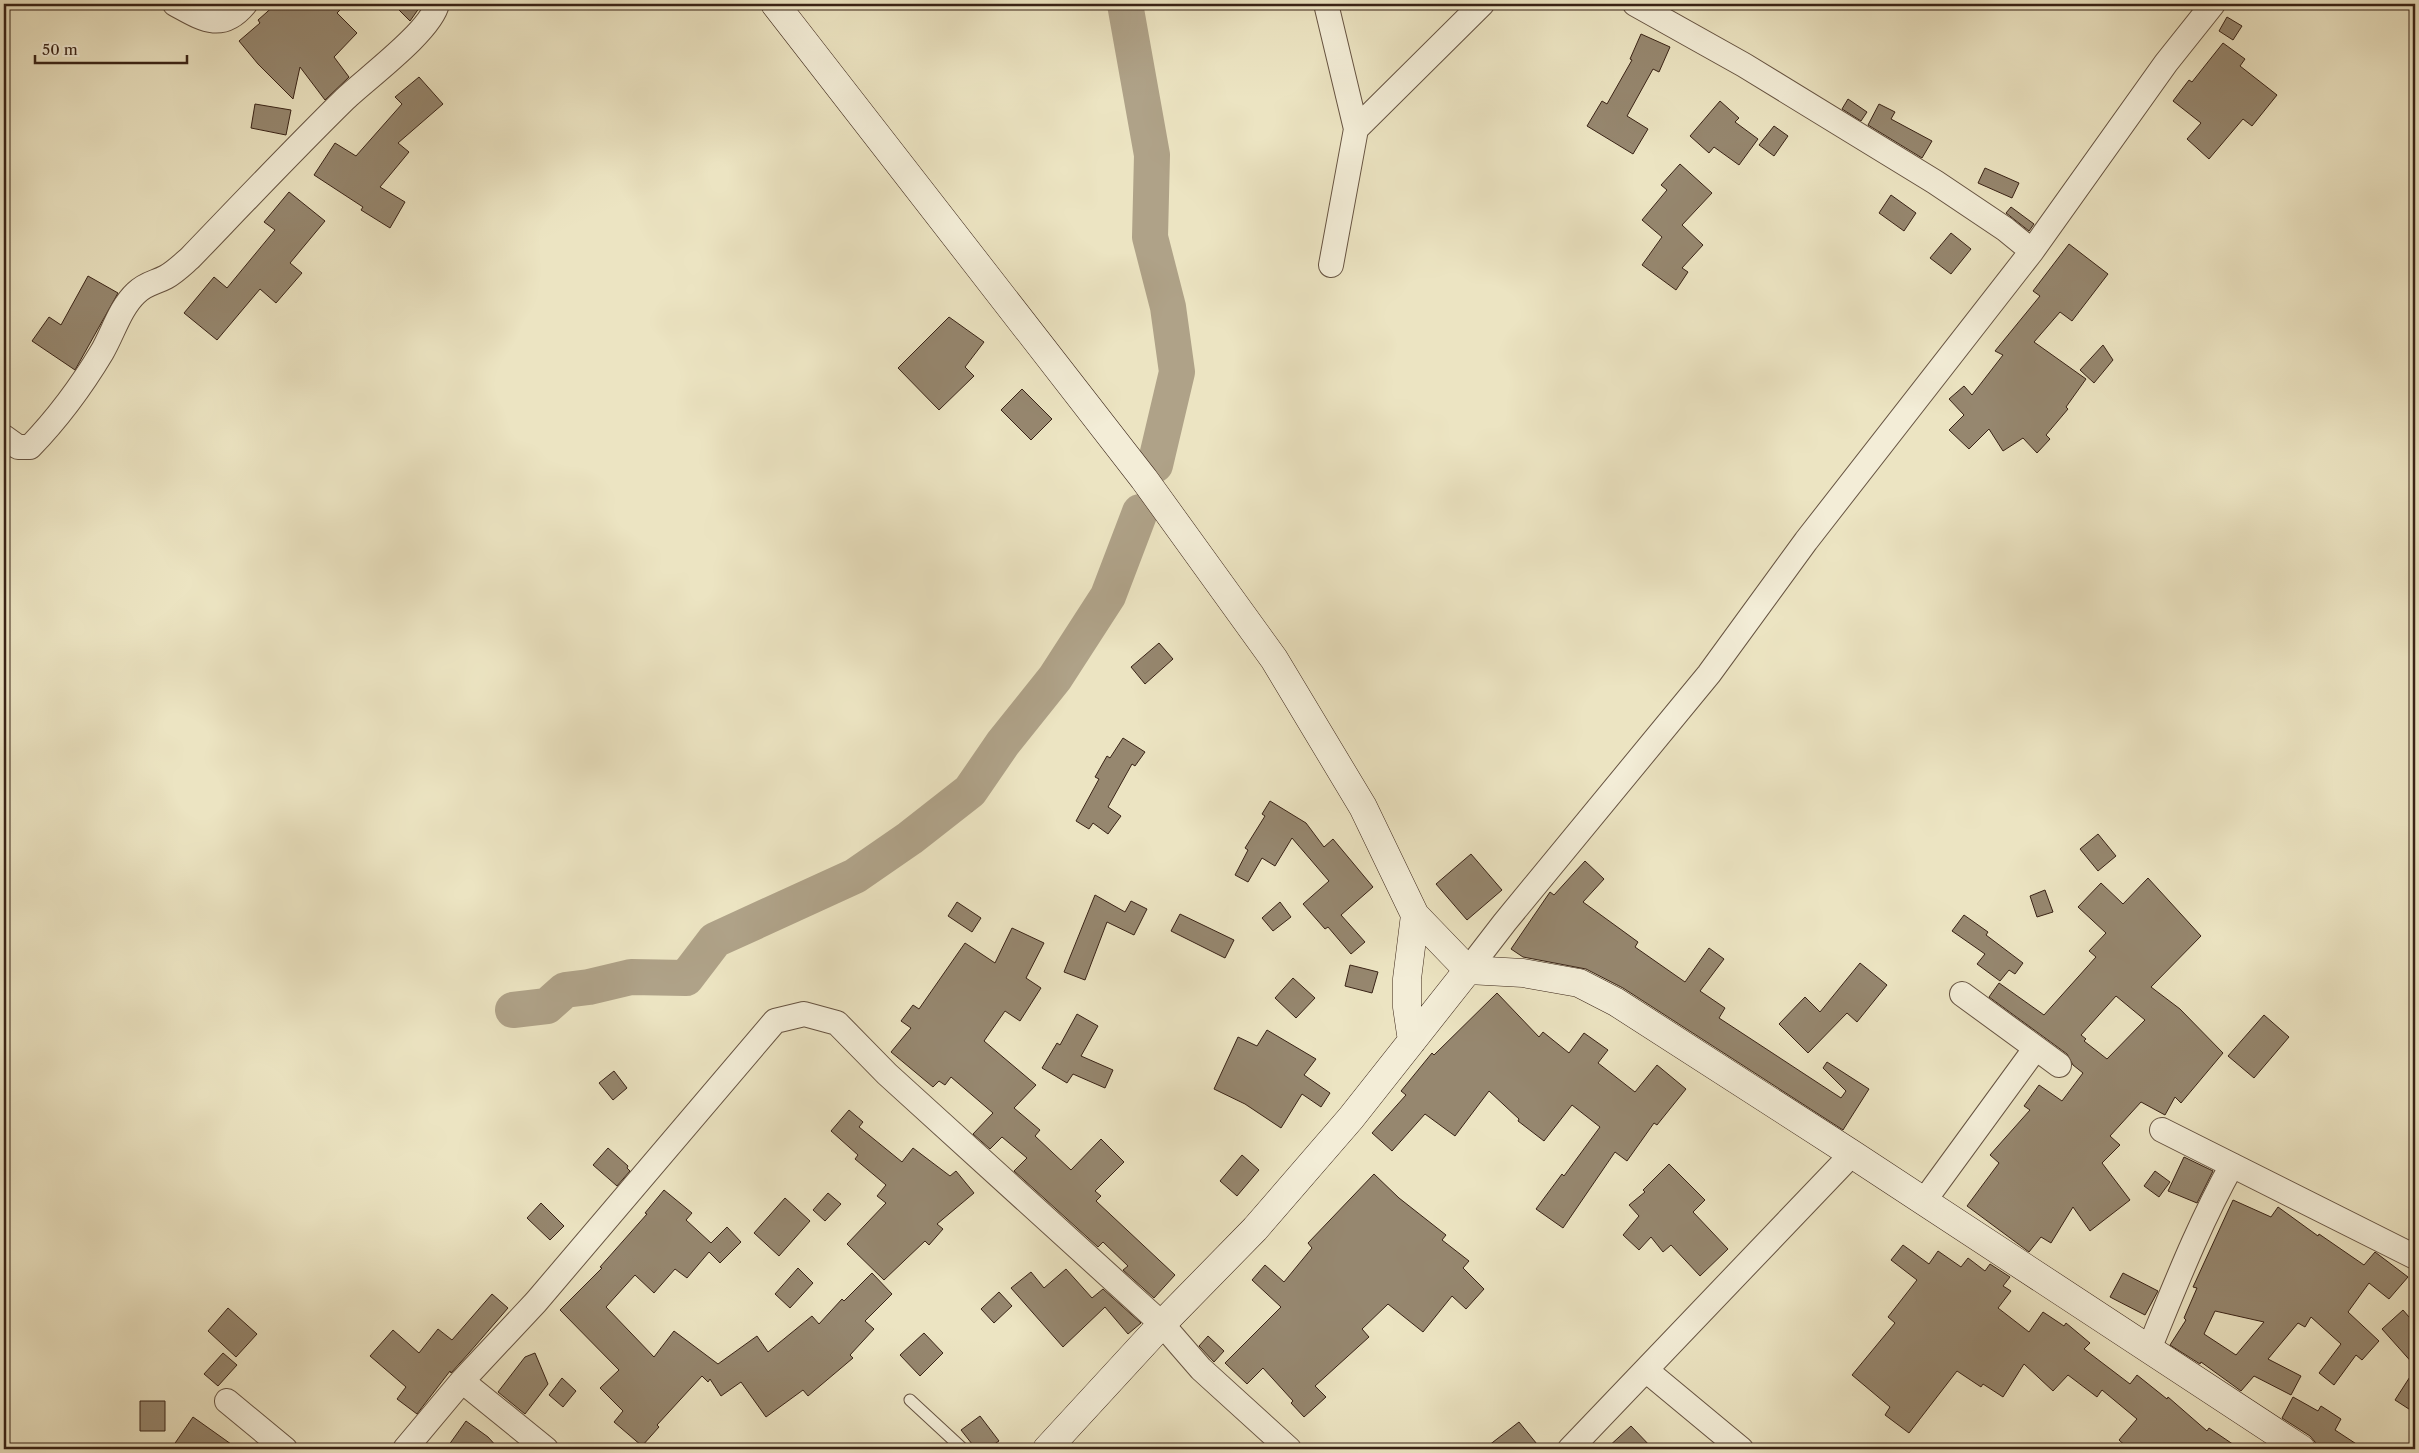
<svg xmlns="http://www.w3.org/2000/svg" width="2419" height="1453" font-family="'Libre Caslon Text',serif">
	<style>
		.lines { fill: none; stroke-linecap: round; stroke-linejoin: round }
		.river { stroke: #afa288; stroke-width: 36 }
		.building { fill: #96876f; stroke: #392316; fill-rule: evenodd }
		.service-casing { stroke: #665341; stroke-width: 13 }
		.minor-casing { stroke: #665341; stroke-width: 26 }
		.secondary-casing { stroke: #392316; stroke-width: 29 }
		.service { stroke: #f3edd7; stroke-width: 11 }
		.minor { stroke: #f3edd7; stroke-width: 24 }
		.secondary { stroke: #f3edd7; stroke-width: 28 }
	</style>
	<rect width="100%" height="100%" fill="#ece4c2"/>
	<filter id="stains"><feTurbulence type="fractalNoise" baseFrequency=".004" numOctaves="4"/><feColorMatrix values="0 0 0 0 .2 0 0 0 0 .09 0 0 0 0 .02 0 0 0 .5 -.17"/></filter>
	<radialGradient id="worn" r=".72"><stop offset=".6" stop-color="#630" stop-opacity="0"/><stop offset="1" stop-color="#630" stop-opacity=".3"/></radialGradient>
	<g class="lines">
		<path class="river" d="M1125,4l27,151 -2,82 18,70 9,65 -22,93
			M513,1010l34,-4 18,-16 24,-3 42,-10 55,1 29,-38 140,-64 55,-38 60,-47 33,-48 52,-65 53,-82 32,-84"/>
	</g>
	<path class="building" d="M276,4h70l-9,9 20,20 -23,24 15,20 -24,23 -25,-33 -7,32 -35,-35 -19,-23 21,-18 -2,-3z
		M393,4h29l-12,17z
		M2227,17l15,9 -9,14 -14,-9z
		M1641,34l29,13 -11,25 -6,-3 -26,47 21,13 -15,25 -46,-28 15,-25 5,3 25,-44 -2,-1z
		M2223,43l22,16 -5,7 37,29 -25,31 -9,-7 -34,40 -22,-20 14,-16 -28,-22 16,-21 3,2z
		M419,77l24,27 -45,39 11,9 -29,35 25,15 -15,26 -29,-18 2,-3 -49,-32 21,-32 21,13 46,-52 -7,-7z
		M1848,99l19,13 -6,9 -19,-12z
		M1720,101l19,17 -4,4 23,17 -19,26 -25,-18 -5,6 -19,-17z
		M255,104l36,6 -5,25 -35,-7z
		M1879,104l16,8 -4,7 41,22 -10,17 -54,-33z
		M1774,126l14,10 -14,20 -15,-11z
		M1680,164l32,29 -30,32 21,20 -21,23 6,4 -12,18 -34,-25 20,-28 -20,-17 25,-30 -6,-5z
		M1985,168l34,15 -7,15 -34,-15z
		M289,192l36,29 -35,42 12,10 -26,30 -16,-14 -43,51 -33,-27 30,-36 13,11 48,-58 -11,-8z
		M1891,195l25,18 -12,18 -25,-18z
		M2011,207l23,17 -5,7 -23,-18z
		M1951,233l20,16 -20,25 -21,-16z
		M2069,244l39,30 -36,47 -12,-9 -26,30 52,37 -20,28 2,2 -22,26 4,4 -13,14 -14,-15 -20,13 -14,-22 -20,20 -20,-19 15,-15 -15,-16 15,-13 8,9 31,-40 -8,-4 45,-55 -7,-5z
		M88,276l30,17 -43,77 -43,-29 17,-24 12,8z
		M949,317l35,25 -19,25 9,9 -35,34 -41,-42z
		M2103,345l10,15 -19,23 -14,-13z
		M1022,389l30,30 -21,21 -30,-30z
		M1159,643l14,16 -28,25 -14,-17z
		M1123,738l22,14 -10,14 -3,-2 -24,43 13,9 -13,18 -15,-11 -4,6 -13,-8 23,-42 -4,-2 12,-21 3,2z
		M1270,801l36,22 18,24 9,-8 40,48 -32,28 24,27 -14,12 -23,-27 -3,2 -22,-25 26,-23 -37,-43 -17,28 -13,-8 -14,24 -13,-7 13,-25 -3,-2 20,-32 -3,-2z
		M2098,834l18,22 -18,15 -18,-22z
		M1471,854l31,36 -35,30 -31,-36z
		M1585,861l19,18 -21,23 55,40 -3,5 50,35 24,-34 15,11 -24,32 25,17 -6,10 122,80 5,-7 -23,-23 4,-6 42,27 -26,41 -220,-142 -37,-19 -63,-12 -12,-8 39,-57 4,3z
		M2148,878l53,58 -50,51 29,22 43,44 -42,50 -6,-6 -10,18 -24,-13 -31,34 10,9 -18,18 28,37 -40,31 -17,-24 -22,36 -10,-6 -12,15 -62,-46 32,-43 -9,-8 40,-45 -6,-4 15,-21 23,16 21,-28 -10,-8 -6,-11 -78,-57 10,-14 45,32 52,-58 -7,-6 17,-18 -28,-26 23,-24 22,21zM2116,996l29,24 -38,39 -23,-18 2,-2 -5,-4z
		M2045,890l8,22 -16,5 -7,-21z
		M1095,895l30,17 6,-11 16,8 -13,26 -27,-13 -22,58 -21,-8z
		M957,902l24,16 -9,14 -24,-16z
		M1280,902l11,15 -18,14 -11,-13z
		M1180,914l54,26 -9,18 -54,-27z
		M1964,915l24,17 -2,3 37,28 -8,11 -6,-4 -9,11 -23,-17 8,-10 -33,-23z
		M1012,928l32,15 -18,35 15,10 -21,33 -15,-10 -21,30 52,44 -22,23 26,22 -5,6 36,34 30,-31 23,23 -29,29 6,5 -5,5 79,74 -21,23 -31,-28 5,-4 -25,-24 -5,5 -84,-76 13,-13 -25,-21 -12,12 -17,-15 20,-21 -42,-36 -6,8 -6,-4 -6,6 -42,-35 20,-24 -10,-7 12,-16 6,4 46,-66 30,20z
		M1860,963l27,22 -30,37 -10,-9 -39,40 -29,-29 26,-27 15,15z
		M1350,965l28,7 -6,21 -27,-7z
		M1293,978l22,20 -19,20 -21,-20z
		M1497,993l42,44 4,-5 26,21 15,-20 24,17 -10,13 37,29 22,-27 29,24 -29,36 -3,-2 -27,38 -12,-9 -52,76 -27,-19 26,-35 2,2 36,-49 -28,-22 -28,36 -26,-20 1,-2 -30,-28 -34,45 -30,-22 -33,37 -20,-18 34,-38 -5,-4 31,-38 2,2z
		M1077,1014l21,12 -17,30 32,14 -8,18 -32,-14 -6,9 -25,-15 15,-25 3,2z
		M2264,1015l25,22 -35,41 -26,-22z
		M1267,1030l49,29 -12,16 26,18 -9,14 -19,-13 -21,34 -36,-24 -31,-15 24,-52 19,9z
		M614,1071l13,17 -14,12 -14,-17z
		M849,1110l14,12 -4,5 43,35 11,-14 37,28 6,-5 18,22 -37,31 6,5 -14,16 -4,-4 -41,39 -37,-36 39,-41 -9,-7 9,-11 -31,-26 3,-4 -27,-24z
		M608,1148l20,18 -1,2 3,3 -13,15 -24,-21z
		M1242,1155l17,15 -22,26 -17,-15z
		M2184,1157l29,14 -16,32 -29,-12z
		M1669,1164l36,36 -12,12 35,37 -28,27 -29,-31 -8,7 -12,-15 -12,13 -16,-15 16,-19 -10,-11 16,-13 -2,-2z
		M2155,1171l15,11 -11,15 -15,-11z
		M1374,1174l25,24 47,37 -4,5 27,21 -6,7 21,21 -18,20 -14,-13 -29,36 -35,-28 -26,25 7,8 -54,49 11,11 -22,20 -13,-14 2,-2 -30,-33 -16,16 -22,-21 56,-56 -29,-27 13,-15 19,17 28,-34 -4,-5z
		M664,1190l28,23 -6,7 25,23 16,-16 14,15 -21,21 -11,-11 -22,26 -12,-9 -21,24 -19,-18 -29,32 48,50 20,-26 44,33 39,-28 11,16 44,-36 7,8 23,-25 2,2 28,-28 20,21 -27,27 9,8 -24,26 3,3 -45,38 -5,-6 -37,27 -25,-35 -20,14 -11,-17 -2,3 -6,-6 -45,49 2,2 -17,19 -28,-24 9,-11 -23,-23 19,-18 -59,-60 42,-42 -2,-1 47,-53 -2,-1z
		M828,1193l13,11 -16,17 -12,-11z
		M785,1198l25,23 -31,35 -25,-23z
		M2233,1200l38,17 7,-10 40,29 1,-2 45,31 11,-13 33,25 -19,22 -20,-16 -21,29 31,29 -17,19 -6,-5 -22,30 -15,-12 22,-29 -30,-27 -6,10 -7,-4 -30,36 33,17 -10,19 -37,-19 -13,15 -40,-29 -1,2 -30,-19 16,-25 -2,-2 13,-30 -4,-1zM2215,1311l49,11 -28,33 -32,-21z
		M541,1203l23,23 -14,14 -23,-22z
		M1903,1245l26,19 9,-13 23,16 7,-9 17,13 5,-7 20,13 -7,9 8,5 -13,17 31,24 14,-20 21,14 2,-3 24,20 -6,6 46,35 7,-9 30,24 1,-2 39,34 2,-3 31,21h-111l-10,-9 18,-21 -35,-29 -5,7 -29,-22 -15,16 -29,-27 -21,33 -20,-13 -2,3 -24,-16 -48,62 -24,-18 5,-8 -38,-32 43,-52 -7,-6 29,-37 -26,-20z
		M798,1268l15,15 -23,25 -15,-14z
		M1066,1269l26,29 11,-9 38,34 -13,11 -23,-27 -42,40 -52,-59 20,-16 13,16z
		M2123,1273l35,18 -13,24 -35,-18z
		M999,1292l13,14 -18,17 -13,-14z
		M492,1294l16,14 -39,45 -18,20 -1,-2 -33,43 -20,-15 9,-12 -36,-31 23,-26 26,23 19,-24 14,11z
		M228,1308l29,26 -21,23 -28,-26z
		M2403,1310l12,14v42l-33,-37z
		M924,1333l19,20 -23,23 -20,-21z
		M1208,1336l16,15 -10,11 -15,-16z
		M223,1353l14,12 -19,21 -14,-12z
		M535,1353l13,31 -23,30 -27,-22 27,-35z
		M2415,1369v44l-20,-13z
		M562,1378l14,13 -13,16 -14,-12z
		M2293,1397l25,14 3,-5 20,13 -6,11 29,19h-47l-2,-7 -5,-6 -28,-18z
		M140,1401h25v30h-25z
		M980,1416l19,25 -12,8h-11l-15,-19z
		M193,1417l45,32h-67z
		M466,1421l22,16 11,12h-53z
		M1519,1422l22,27h-57z
		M1631,1426l22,23h-47z"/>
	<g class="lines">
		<g class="service-casing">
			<path id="service" d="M910,1400l53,49"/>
		</g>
		<g class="minor-casing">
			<path id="minor" d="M175,4c26,14 46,29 70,0
				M1635,4l109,61 191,117 70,47 27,22
				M1327,8l29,121 -25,136
				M1356,129l126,-125
				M4,437l14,10h12c28,-29 51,-60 72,-95 11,-19 18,-44 34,-59 10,-10 19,-10 30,-16 9,-5 16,-12 24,-19 51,-53 102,-107 155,-159 22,-21 86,-68 92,-95
				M1468,970l37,-48 204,-248 97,-133 226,-290 134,-188 47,-59
				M1962,994l97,71
				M2162,1130l253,127
				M1924,1201l111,-152
				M2149,1349c26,-63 50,-125 83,-184
				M1647,1371l94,78
				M462,1381l84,68
				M227,1401l58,48
				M405,1449l57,-68 74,-79 239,-281 29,-7 33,9 50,51 275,250 39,45 88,80
				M1570,1449l282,-295"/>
		</g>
		<g class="secondary-casing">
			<path id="secondary" d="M775,4l369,475 130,180 89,148 52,108 53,55 55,3 56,10 37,19 236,152 449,295
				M1412,1041l-5,-34v-28l8,-64
				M1047,1449l115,-125 93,-95 96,-111 117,-148"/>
		</g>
		<use href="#service" class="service"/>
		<use href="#minor" class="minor"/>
		<use href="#secondary" class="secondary"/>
	</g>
	<rect width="2419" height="1453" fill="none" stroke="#ece4c2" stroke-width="20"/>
	<rect x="5" y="5" width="2409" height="1443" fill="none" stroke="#392316" stroke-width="2.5"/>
	<rect x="10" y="10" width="2399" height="1433" fill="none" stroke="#392316"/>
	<path d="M35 55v8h152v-8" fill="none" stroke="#392316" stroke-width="2.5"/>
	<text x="42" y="55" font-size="15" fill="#392316" stroke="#f3edd7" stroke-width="4" paint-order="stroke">50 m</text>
	<rect width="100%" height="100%" filter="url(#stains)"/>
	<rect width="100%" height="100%" fill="url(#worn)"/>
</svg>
